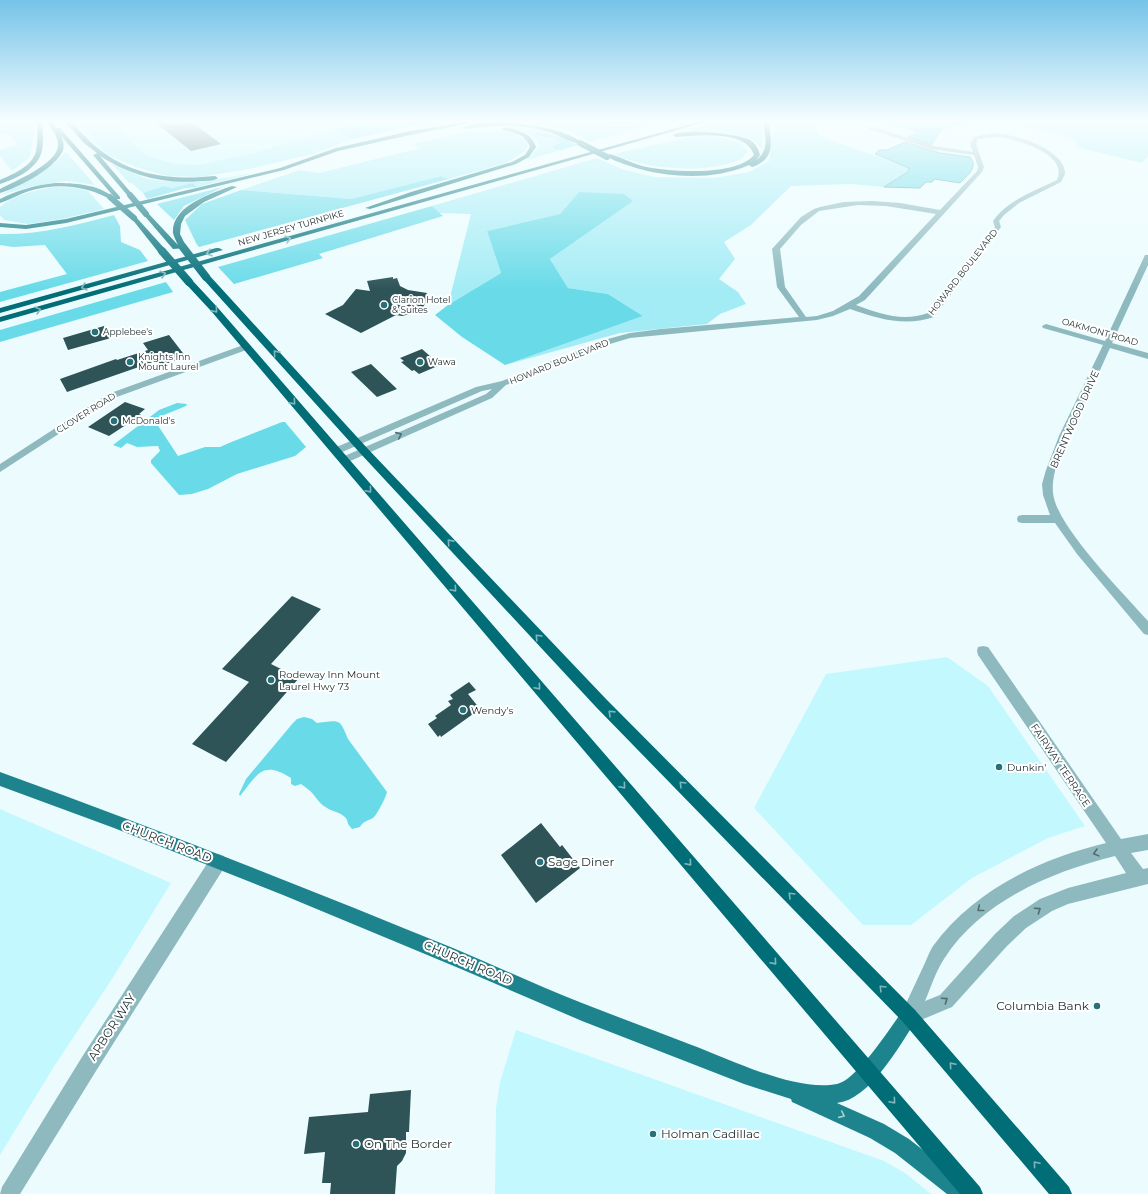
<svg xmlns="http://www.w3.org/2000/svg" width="1148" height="1194" font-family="Montserrat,sans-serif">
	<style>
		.built { fill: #c3f8fe }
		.green { fill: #a4ecf5 }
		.forest { fill: #69dbe8 }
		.water { fill: #68dae7; stroke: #51a6b0 }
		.building { fill: #2e5458 }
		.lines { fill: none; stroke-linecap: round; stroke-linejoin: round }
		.minor { fill: #8ebabf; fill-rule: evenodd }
		.major { fill: #1d848e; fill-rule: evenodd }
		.highway { fill: #006d77; fill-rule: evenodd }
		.highway-bridge-far1 { stroke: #006d77; stroke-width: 6 }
		.highway-bridge { stroke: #006d77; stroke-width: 8 }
		.oneway { stroke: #80b6bb }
		.oneway2 { stroke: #4f6c6f }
		.oneway3 { stroke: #a5ced2 }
		.poi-dot { fill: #267078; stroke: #fff; stroke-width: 1.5 }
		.labels { text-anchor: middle; stroke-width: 4; stroke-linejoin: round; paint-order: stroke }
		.far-street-label { font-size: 9px; fill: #1c2c2e; stroke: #fff }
		.far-poi-label { font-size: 9px; fill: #1c2c2e; stroke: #fff; text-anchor: start }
		.street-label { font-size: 10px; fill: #1c2c2e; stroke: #fff }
		.poi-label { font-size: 10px; fill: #1c2c2e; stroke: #fff; text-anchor: start }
		.near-street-label { font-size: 12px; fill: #1c2c2e; stroke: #fff }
		.near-poi-label { font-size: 12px; fill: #1c2c2e; stroke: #fff; text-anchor: start }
	</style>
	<rect width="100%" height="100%" fill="#ecfcfe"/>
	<path class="built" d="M68,122h348l-236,47 -61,-17 -16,4 -14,-12z
		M947,657l41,29 97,140 -37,12 -76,40 -61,47h-48l-109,-117 72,-134z
		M0,809l171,74 -59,96 -57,86 -55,90z
		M516,1030l368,131 21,12 26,21h-436l1,-86 4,-26z"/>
	<path class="green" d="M6,122h27l2,8 -5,27 -18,14 -12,-15v-6l18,-5 -10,-11 -8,1v-12z
		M80,122h30l37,34 28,8 24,1 58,-13 76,-22 20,9 -41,15 -63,15 -50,8 -32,-1 -31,-9 -28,-12z
		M528,122l86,1 48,-1 -72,20 -20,-11z
		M716,122h46v27c-3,-3 -7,-8 -12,-10 -22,-9 -47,-7 -71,-7z
		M774,122h39l7,14 89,32 -1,4 -24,15 -33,-3 -60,2 -40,39 -27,17 11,17 -16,20 19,13 8,12 -26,10 -13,10 -87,9 -115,32 138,-49 -35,-22 -40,-6 -18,-29 82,-58 -53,-9 -19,22 -73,17 14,42 -53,32 23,-91 -32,-1 -7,-7 165,-48 25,11 32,8 60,1 35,-6 20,-11z
		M1003,122h145v34l-6,7 -66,-16 1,-6 -9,-4z
		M506,126l33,5 -5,2 1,2 20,4 5,4 -6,6 7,1 -34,10 13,-14c-6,-13 -21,-15 -34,-20z
		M473,130l36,2 20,9 -4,10 -19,12 -57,16 -8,-3 -90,23 -110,-9 59,-20 19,3 102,-25 -8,-4z
		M714,136l27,7 7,9c-4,4 -8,8 -13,10 -35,11 -88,8 -121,-8l75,-17z
		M66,152l29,33 -29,-4 -33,5 -32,9 53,-31z
		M112,164c12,2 24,12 37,15 34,7 69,0 104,-6l-55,14 -6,-4 -20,5 -8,-2 -21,7 -11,-10h-3z
		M53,187h18l17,4 16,18 -42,10 -34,5 -24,-4 -4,-5v-8c14,-13 34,-16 53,-20z"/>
	<path class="forest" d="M364,122h86l-45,5 -52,12 -20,-9z
		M539,131l21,6 18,8 -17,5 -7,-1v-3l6,-3 -5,-4 -20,-4 -1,-2z
		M441,176l8,3 -250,68 -3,-4 -11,-23 17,-16 39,-14 110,9z
		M192,183l6,4 -12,1 -39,11 -4,-6 21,-7 8,2z
		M223,187l-39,19 -10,14 -17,-16z
		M579,192l45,2 9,7 -83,58 18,29 40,6 35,22 -138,49 -43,-28 -27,-22 13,-10 53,-32 -14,-42 73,-17z
		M432,206l11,10 -124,38 4,4 -89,26 -16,-17z
		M114,215l6,11 1,16 19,8 8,11 -148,41v-10l67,-18 -22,-29 -32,2 -13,-2v-11c40,1 76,-9 114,-19z
		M166,282l7,10 -173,50v-12z
		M177,403l10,1 -1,2 -22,9 -6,4 -1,5 21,32 27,-9h15l9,-4 53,-21h3l21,25 -11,9 -58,18 -29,15 -16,5 -13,1 -28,-32v-3l9,-9 -2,-5 -21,1 -10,-4 -6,5 -8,-3 46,-35z
		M304,717l8,2 5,4c23,-2 22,-6 31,16l39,53c-1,5 -10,23 -14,26 -5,3 -10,3 -13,9l-8,2 -4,-5c-1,-11 -13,-11 -21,-16 -7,-4 -9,-8 -14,-14 -3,-4 -8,-7 -12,-10l-6,2 -4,-2v-6c-29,-18 -33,-4 -51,18l-1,-2 7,-15 47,-56 4,-4z"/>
	<path class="water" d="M886,122h86l15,1 -28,1 -18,6 -10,15 -23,-8 11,-5z
		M905,142l35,11 30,4c9,10 -3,19 -10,26l-25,-4 -3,3h-6l-6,6 -36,-1 24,-15 1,-4 -34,-14 4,-4h8z"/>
	<path class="building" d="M155,122h17l3,2 17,-2 29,22 -30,7z
		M393,277v2l4,-1 3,8 8,4 19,3 -1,2h3l-3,5h1l-6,11 -19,5 -6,-1 -35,18 -36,-19 18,-9 13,-16 14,2 -3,-10z
		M104,326l7,12 -43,12 -5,-12z
		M169,335l17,22 -27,9 -3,-5 -89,31 -7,-13 56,-20 1,1 31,-10 -5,-7z
		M422,349l18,16 -21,9 -5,-4 -2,1 -11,-9 3,-1 -4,-3z
		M371,364l26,25 -20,8 -26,-25z
		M125,402l20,7 -6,5 2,1 -32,21 -21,-9z
		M292,596l29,13 -50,55 28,14 -73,84 -34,-18 57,-62 -27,-13z
		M469,682l7,8 -8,4 12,15 -39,28 -1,-2 -2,2 -10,-13 9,-6 -2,-2 16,-11 -3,-4 5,-2 -3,-4z
		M541,823l19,24 2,-2 18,23 -44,35 -35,-48z
		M411,1090l-2,42h-3v21l-4,8 -5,5 -2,28h-65l1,-11h-9l3,-31 -21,2 5,-37 59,-5 2,-18z"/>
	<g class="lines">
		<path class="minor" d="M871,126l63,20 39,6 -3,-8 4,-7c9,-2 19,-5 28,-3 18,2 64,17 63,40l-4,8 -42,21 -15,12 -5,6 2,6 -67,90c-29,10 -55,2 -84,-8l-17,7 -16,4 -187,18 -20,6 -104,41 -14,13 -144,64 -4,1 -5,-3 1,-2 146,-64 6,-5 -10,2 -142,62h-8l-1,-2 1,-2 144,-62 26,-6 102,-41 26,-7 31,-4 138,-12 -22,-30 -5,-38 29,-32 13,-8 6,-2 24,-5 28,-1 28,2 40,7 37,-39 1,-4 -4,-12 -43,-6 -62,-20 -1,-1zM1000,137c17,3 69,17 57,43 -24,12 -48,19 -64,41l2,6 -67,86c-25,9 -48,1 -72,-8l9,-5 117,-128 2,-5 -8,-23 2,-5zM858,205l28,1 50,8 -77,82 -26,15 -16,5 -11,1 -21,-30 -5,-38 21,-24 18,-14z
			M1145,255h3v10l-36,78 36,10v6l-38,-11c-6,13 -12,27 -19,41 -13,27 -41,74 -38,104 3,33 72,102 95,128v14l-4,-1 -67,-80 -22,-31h-33l-4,-1 -1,-3 1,-3 4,-1h28l-7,-20 -1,-11 4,-14 13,-34 44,-91 -60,-17 -1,-2 4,-2 59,17z
			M246,344l4,3 -1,2 -135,49 -114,74v-8l108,-70z
			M983,646l5,1 133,192 27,-5v16l-17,3 12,16 5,-1v16l-80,20 -16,7 -26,17 -19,18 -55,61 -43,18 -6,-3 -3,-6 3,-6c7,-15 14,-30 21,-45 3,-6 5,-13 9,-19 41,-56 107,-87 173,-103l-128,-188 -1,-4 1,-4zM1115,856l11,17 -58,15 -28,11 -26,17 -19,18 -55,61 -15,6c6,-14 11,-30 19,-42 37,-58 107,-87 171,-103z
			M218,854l6,2 2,6 -2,6 -128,203 -76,123h-20l2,-7 80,-130 130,-201z"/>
		<path class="major" d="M0,772c152,55 303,115 453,176 43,18 85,38 129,55 35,14 72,27 107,41 41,15 105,48 148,40 20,-4 54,-57 66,-74l6,-3 6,3 3,6 -3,6c-16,25 -46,78 -78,81l47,21 25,15 61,48 3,7h-26l-52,-41 -25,-15 -78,-36 -1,-3 -47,-15 -162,-63 -121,-52 -178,-74 -169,-67 -114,-42z"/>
		<path class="highway" d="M37,122h6c-1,9 1,19 -1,28 -3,18 -26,29 -42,34v-4c13,-6 33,-14 36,-29 2,-10 1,-20 1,-29z
			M47,122h6l3,6h4l60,69v2h-4l-55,-63c3,6 4,12 0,18 -9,16 -44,34 -61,39v-4c14,-7 59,-26 58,-44 0,-9 -7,-16 -11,-23z
			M65,122h6c11,11 20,22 33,31 33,24 72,27 111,23l3,2c-4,3 -12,3 -18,3 -36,4 -70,-6 -100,-25l33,39 -5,1 -35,-41 4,-2 -13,-10z
			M465,122h11l-66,13 -72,16 -54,19 -218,53 -40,6 -26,-2v-4l26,2 40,-6 214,-51 56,-20 74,-17z
			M495,122c25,0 68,5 88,21 -5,3 -24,-7 -31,-10 -28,-9 -57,-9 -86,-4l-3,-2 17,-4z
			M601,122h34l-3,2h-28z
			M698,122h8l-706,200v-5z
			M763,122h6c2,20 7,37 -17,45l-3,-2c-36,16 -83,13 -119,1 -8,-3 -17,-5 -23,-10l3,-2c11,3 21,9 32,12 26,6 93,11 112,-11 -7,-25 -57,-20 -78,-18l-3,-2c11,-7 65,-2 77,5 6,4 8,8 10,15l-4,5c14,-10 9,-23 7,-38z
			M505,127c13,3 27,6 31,20l-7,10 -13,7 -146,45 -5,-1 46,-16 101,-30 13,-7 5,-8c-4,-13 -16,-14 -27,-17l-1,-1z
			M55,183c19,0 43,1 58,14l-5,1c-25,-13 -52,-15 -79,-7 -10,3 -19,9 -29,12v-4c18,-9 36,-14 55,-16z
			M232,186l5,1 -33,15 -19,14 -4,8 -1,10 6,12 -1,2 -12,1 -30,-35 5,-1 30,32c-2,-4 -4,-8 -5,-12 -2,-27 39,-40 59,-47z
			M132,217h4l29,32v4h-6l-27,-34z
			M216,248h3l4,2 -223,63v-5z
			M203,275h6l159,174 238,250 309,311 154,177 3,7h-23l-146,-172 -307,-315 -236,-254 -157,-174z
			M186,280h6l26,28 762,879 3,7h-23l-748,-882 -26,-28z"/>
		<path class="highway-bridge-far1" d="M580,143l27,14
			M130,195l16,19
			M110,197l24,21"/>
		<path class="highway-bridge" d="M182,246l24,31
			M162,251l27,31"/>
	</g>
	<defs><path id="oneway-chevron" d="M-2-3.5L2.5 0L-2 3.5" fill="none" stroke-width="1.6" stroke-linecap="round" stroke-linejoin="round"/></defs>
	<g class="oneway">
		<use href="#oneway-chevron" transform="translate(288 239) rotate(-16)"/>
		<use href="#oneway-chevron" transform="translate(209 253) rotate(164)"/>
		<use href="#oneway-chevron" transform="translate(163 274) rotate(-16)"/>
		<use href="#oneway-chevron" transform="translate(84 287) rotate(164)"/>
		<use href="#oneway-chevron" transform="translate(38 310) rotate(-16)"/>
		<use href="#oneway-chevron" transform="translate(215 310) rotate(49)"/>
		<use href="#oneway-chevron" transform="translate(276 353) rotate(-132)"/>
		<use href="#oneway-chevron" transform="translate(293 402) rotate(49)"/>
		<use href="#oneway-chevron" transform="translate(369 490) rotate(49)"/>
		<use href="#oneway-chevron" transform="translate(450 542) rotate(-132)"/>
		<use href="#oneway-chevron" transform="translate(454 589) rotate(49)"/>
		<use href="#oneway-chevron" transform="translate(538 637) rotate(-134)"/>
		<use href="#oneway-chevron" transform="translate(538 687) rotate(49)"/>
		<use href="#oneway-chevron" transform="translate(611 713) rotate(-136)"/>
		<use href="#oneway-chevron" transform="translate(682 784) rotate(-135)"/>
		<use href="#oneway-chevron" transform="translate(623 786) rotate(49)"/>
		<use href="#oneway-chevron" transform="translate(689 863) rotate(49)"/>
		<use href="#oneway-chevron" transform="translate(791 895) rotate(-135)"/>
		<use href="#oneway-chevron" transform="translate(774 962) rotate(49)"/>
		<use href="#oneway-chevron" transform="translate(882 988) rotate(-135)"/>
		<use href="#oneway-chevron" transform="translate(952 1065) rotate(-131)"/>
		<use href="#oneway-chevron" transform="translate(893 1101) rotate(49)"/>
		<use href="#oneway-chevron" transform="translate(1036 1164) rotate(-130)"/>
	</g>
	<g class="oneway2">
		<use href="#oneway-chevron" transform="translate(399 435) rotate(-24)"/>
		<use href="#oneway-chevron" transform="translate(1096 853) rotate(165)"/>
		<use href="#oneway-chevron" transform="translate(980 909) rotate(141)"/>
		<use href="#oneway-chevron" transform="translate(1038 910) rotate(-34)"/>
		<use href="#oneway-chevron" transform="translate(945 1000) rotate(-34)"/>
	</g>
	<use class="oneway3" href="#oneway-chevron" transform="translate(842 1115) rotate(24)"/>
	<linearGradient id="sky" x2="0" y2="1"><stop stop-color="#75c3e8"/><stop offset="0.42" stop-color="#f6feff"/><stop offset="1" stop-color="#f6feff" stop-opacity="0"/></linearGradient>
	<rect width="1148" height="289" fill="url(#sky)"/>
	<g class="poi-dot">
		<circle cx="384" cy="305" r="4"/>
		<circle cx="95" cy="332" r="4"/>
		<circle cx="130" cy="362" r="4"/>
		<circle cx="420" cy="362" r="4"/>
		<circle cx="114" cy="421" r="4"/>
		<circle cx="271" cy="680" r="4"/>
		<circle cx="463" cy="710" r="4"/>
		<circle cx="999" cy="767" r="4"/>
		<circle cx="540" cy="862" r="4"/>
		<circle cx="1097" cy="1006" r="4"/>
		<circle cx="653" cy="1134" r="4"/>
		<circle cx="356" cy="1144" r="4"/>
	</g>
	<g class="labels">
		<g class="far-street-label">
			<text transform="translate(291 228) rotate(-16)" y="3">NEW JERSEY TURNPIKE</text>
			<text transform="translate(963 272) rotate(-52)" y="3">HOWARD BOULEVARD</text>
			<text transform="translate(1100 332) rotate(16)" y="3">OAKMONT ROAD</text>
			<text transform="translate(559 362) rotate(-22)" y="3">HOWARD BOULEVARD</text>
			<text transform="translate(86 413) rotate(-32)" y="3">CLOVER ROAD</text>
		</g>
		<g class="far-poi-label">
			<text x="392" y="303">Clarion Hotel<tspan x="392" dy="10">&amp; Suites</tspan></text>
			<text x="103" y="335">Applebee's</text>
			<text x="138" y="360">Knights Inn<tspan x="138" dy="10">Mount Laurel</tspan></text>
			<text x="428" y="365">Wawa</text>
			<text x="122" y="424">McDonald's</text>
		</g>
		<g class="street-label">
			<text transform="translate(1074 419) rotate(-66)" y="4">BRENTWOOD DRIVE</text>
			<text transform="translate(1061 765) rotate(56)" y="4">FAIRWAY TERRACE</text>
		</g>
		<g class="poi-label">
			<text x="279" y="678">Rodeway Inn Mount<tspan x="279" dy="12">Laurel Hwy 73</tspan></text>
			<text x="471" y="714">Wendy's</text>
			<text x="1007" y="771">Dunkin'</text>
		</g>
		<g class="near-street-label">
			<text transform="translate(167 842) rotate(21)" y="4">CHURCH ROAD</text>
			<text transform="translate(468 963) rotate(23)" y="4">CHURCH ROAD</text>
			<text transform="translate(112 1027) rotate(-57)" y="4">ARBOR WAY</text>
		</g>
		<g class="near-poi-label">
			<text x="548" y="866">Sage Diner</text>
			<text x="1089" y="1010" text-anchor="end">Columbia Bank</text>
			<text x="661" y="1138">Holman Cadillac</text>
			<text x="364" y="1148">On The Border</text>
		</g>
	</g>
</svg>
